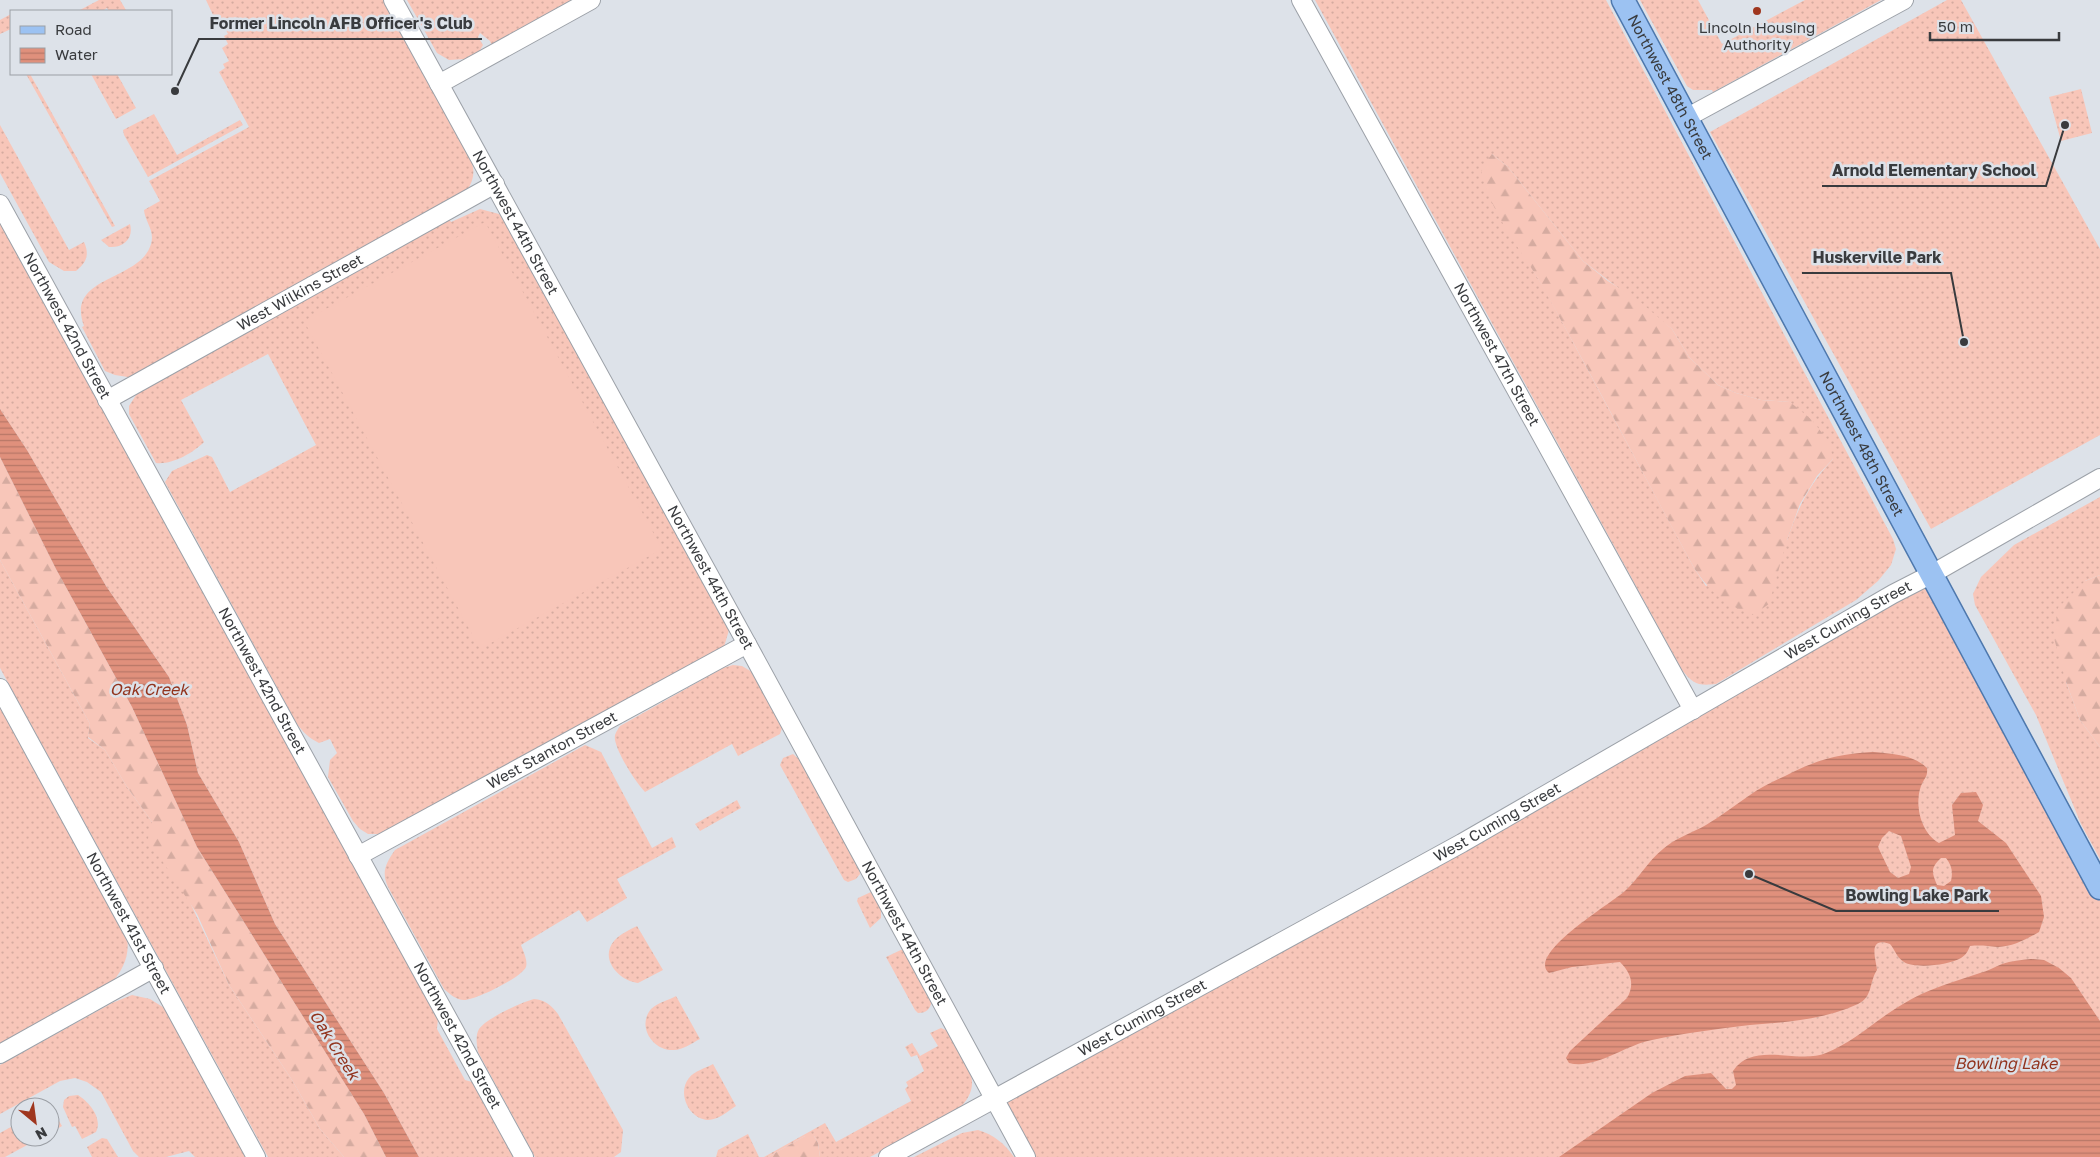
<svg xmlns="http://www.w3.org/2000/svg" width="2100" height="1157" font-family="'Golos Text',sans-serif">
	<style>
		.grass { fill: url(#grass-dots); fill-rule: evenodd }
		.forest { fill: url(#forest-firs) }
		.garden { fill: #f8c6b9 }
		.water { fill: url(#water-rules); fill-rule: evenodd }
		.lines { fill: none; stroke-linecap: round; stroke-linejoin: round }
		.minor-casing { stroke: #9ca1a8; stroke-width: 20 }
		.major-casing { stroke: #4e78ad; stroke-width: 25 }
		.minor { stroke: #fff; stroke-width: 18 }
		.major { stroke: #9cc2f2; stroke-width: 22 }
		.poi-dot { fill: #9f361e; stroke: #dde2e9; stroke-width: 2 }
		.labels { text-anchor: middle; stroke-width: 5; stroke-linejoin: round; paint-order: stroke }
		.poi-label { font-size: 15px; fill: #393b3e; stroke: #dde2e9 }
		.street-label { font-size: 15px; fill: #393b3e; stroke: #dde2e9 }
		.water-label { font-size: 16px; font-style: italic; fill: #92341e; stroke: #dde2e9 }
		.leader { fill: none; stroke: #393b3e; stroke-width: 2 }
		.callout-dot { fill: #393b3e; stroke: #dde2e9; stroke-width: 2 }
		.callout-label { font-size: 16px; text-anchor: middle; font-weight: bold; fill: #393b3e; stroke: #dde2e9; stroke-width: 5; stroke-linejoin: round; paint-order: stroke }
	</style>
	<defs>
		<pattern id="grass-dots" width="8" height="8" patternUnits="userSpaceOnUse" patternTransform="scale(1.25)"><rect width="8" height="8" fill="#f8c6b9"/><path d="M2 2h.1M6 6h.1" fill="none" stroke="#d5aba0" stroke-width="1.8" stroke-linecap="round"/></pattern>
		<pattern id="forest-firs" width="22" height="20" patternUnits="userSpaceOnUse" patternTransform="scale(1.25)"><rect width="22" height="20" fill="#f8c6b9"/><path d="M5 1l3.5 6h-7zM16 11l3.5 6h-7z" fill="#d5aba0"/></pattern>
		<pattern id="water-rules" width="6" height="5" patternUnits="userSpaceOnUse" patternTransform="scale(1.25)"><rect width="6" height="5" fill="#e0907c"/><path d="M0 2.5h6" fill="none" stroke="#b77767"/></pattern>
	</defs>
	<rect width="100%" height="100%" fill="#dde2e9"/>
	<path class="grass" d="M99,0h21l6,10 -17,1 -2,-3 -5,3h-24z
		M206,0h178l87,160c4,11 3,19 -3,29l-334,189 -19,-3 -10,-4 -23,-44 2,-1c-19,-51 56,-44 67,-82 4,-14 -6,-22 -7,-34l16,-9 -11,-20 100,-54 -30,-55 6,-4 -2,-4 6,-3 -7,-13 6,-4 -4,-8 4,-2 -3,-6 -5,2z
		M407,0h168l-83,46 -2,-5 -10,-8 -2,4 5,8 -4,7 -14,7 -16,1 -12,-7z
		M1315,0h291l287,539 3,10 -5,16 -13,16 -22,19 -140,84c-18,2 -23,0 -34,-14zM1492,154l16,13 75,94 89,68 17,28 29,28 18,8 25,7 29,2 43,57c-25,27 -34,47 -46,81l-81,46 -12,-18 -149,-278 -49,-81z
		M1640,0h58l24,44 83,-44h76l-168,92 -1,-2h-19l-6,-4z
		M1947,0h14l139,249v186l-169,94 -221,-397z
		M11,14v15l-11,5v-14z
		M26,74h4l85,152 -3,1z
		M91,74h26l19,34 -20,11z
		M2081,89l11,44 -31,8 -12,-44z
		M154,114l23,41 63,-35 3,5 -95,52 -24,-42 -1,-5z
		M0,125l69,125 15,-8c6,13 2,21 -8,29h-12l-15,-9 -49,-89z
		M480,209l19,5 8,11 218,395 4,10 -5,17 -339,187h-17l-8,-5 -7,-8 -25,-44 2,-17 7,-7 -7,-14 -11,4c-10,-5 -15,-10 -22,-19l-132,-242 7,-11 35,-16 5,2 18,35 86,-47 -48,-91 -87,46 23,42c-11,11 -32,23 -48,21l-27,-49v-8l9,-14 311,-173 2,3z
		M0,219l438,799 -1,11 28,51 7,2 42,75h-95l-35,-64 -109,-169 -36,-82 -41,-69 -11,-48 -18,-48 -63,-91 -79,-136 -27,-41z
		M130,224c4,15 -7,24 -21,23l-8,-7z
		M2100,497v78l-15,6 -19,101 14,38 20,27v112l-19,-35 -45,-109 -61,-110 -2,-11 8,-17 33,-32z
		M0,560l90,164 -2,14 17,12 22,37 25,35 77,163 63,95 28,49 24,28h-76l-268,-489z
		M1932,574l168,314v269h-1074l-32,-58z
		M733,665l9,1 10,6 28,49 2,7 -2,6 -42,22 -6,-12 -87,48c-10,-11 -27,-37 -30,-52 -1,-6 2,-9 5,-14l103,-58z
		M0,706l127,230c3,21 -4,34 -18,50l-109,59z
		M585,745l16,7 51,96 20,-11 4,10 -59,32 10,19 -40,24 -8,-12 -58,35c2,6 7,15 5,22 -4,10 -50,33 -62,33 -8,0 -14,-6 -20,-11l-56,-102c-7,-15 -2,-24 7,-37z
		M793,754l9,8 57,104 1,8 -4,5 -8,3 -4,-2 -64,-115 3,-7z
		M737,800l4,8 -41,23 -5,-7z
		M871,892l4,1 8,16 -2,2v7l-11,10 -13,-27 1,-3z
		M637,926l26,44 -25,13c-19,-2 -39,-24 -24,-42 6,-7 15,-11 23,-15z
		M905,948l27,53c-2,8 -5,12 -14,12l-3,-3 -29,-53z
		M132,995l18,4 16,10 81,148h-52l-6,-6 -23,6h-27l-6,-6 -32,-59 -14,-10 -12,-4 -15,3 -60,33v-49l112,-62z
		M676,996l24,43c-8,4 -17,11 -26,11 -20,2 -38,-23 -23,-41 6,-6 18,-9 25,-13z
		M534,999c11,1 17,6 24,15l65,116 -2,22 -7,5h-79l-57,-105c-1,-7 -3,-16 1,-23 8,-11 41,-26 55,-30z
		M941,1028l7,3c16,27 40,53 9,79l-87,47h-50l-2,-14 -4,-7h-9l-37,21h-4l61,-34 11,19 75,-41 -6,-12 3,-3 -2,-4 18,-11 -7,-16 -6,2 -6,-10 7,-4 8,13 18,-10 -8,-13z
		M713,1064l23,42c-8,5 -18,14 -28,14 -20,-1 -31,-28 -19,-42 5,-7 17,-10 24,-14z
		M78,1095c11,7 25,23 18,37l-14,7 -7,-13 -3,1 -9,-20 1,-7 5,-4z
		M50,1112l6,4 6,10 -12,7z
		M20,1122v15h22l-37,20h-5v-24z
		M978,1130c16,5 26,13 36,27h-100l48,-24z
		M748,1134l11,23h-43l2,-7z
		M102,1138l5,1 11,18h-26l-5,-10z"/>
	<path class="forest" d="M1492,154l16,13 75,94 25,20 31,20 33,28 17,28 29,28 18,8 25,7 29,2 22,18 17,22 4,17 -16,17 -17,28 -13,36 -18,64 -16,11c-29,-11 -42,-22 -59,-47 -50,-92 -98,-185 -149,-277 -20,-37 -58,-81 -64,-123z
		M0,457l56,112 76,138 65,140 167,267 22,43h-42l-24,-28 -28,-49 -63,-95 -32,-71 -49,-75 4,-17 -25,-35 -22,-37 -17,-13 2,-13 -90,-164z
		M2100,575v172l-20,-27 -14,-38 -12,-44 4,-30 27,-27z
		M805,1136h9l4,7 2,14h-52z"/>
	<path class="garden" d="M485,222l177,327 -182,100 -176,-328z"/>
	<path class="water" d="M0,409l27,41 79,136 63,91 18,48 11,48 41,69 36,82 109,169 35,64h-33l-22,-43 -167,-267 -65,-140 -76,-138 -56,-112z
		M1873,752c19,2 40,2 54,16 1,9 -3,10 -6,18 -7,19 0,47 18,57l16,-8 -3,-30 9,-12 15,-1 7,13 -5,16 28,22 35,53 3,21 -5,15c-12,7 -27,15 -41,15 -10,-1 -18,-2 -28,-1 -2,5 -4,9 -9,12 -11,7 -46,11 -57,4 -7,-4 -9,-12 -14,-18 -23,-8 -14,15 -13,26 -8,12 -4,27 -19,34 -35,16 -71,18 -108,21 -33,4 -66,8 -98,15 -27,5 -57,30 -83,23l-3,-5 4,-7 57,-53c8,-14 4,-25 -7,-36l-48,5 -23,6c-23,-19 63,-70 76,-82 14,-13 23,-30 38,-42 12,-11 29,-16 43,-24 15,-9 29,-20 44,-30 13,-9 29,-16 43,-23 26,-13 52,-19 80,-20zM1889,831l12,5 10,31 -2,7 -11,4 -8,-6 -12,-25 4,-9zM1941,858h5c6,8 7,14 5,23l-7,5 -7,-1c-5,-12 -7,-17 4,-27z
		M2031,959l13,1 15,8 12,10 29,43v136h-541l93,-64 33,-17 26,-3 15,16h6l4,-4 -3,-14c20,-31 65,-6 93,-18 28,-11 51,-34 77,-49 24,-15 51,-22 77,-31 8,-2 14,-6 22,-9 9,-3 19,-4 29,-5z"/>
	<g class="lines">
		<g class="minor-casing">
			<g id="minor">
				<path id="s1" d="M393,0l354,644 279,513"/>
				<path id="s2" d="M1301,0l392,710"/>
				<path d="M439,84l152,-84"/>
				<path d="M1686,118l218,-118"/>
				<path id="s3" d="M0,204l524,953"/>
				<path id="s4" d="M107,400l388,-216"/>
				<path id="s5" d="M0,688l256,469"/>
				<path id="s6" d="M358,856l389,-212"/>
				<path d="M0,1054l154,-86"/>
				<path id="s7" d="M888,1157l574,-314 431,-249 39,-20 168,-96"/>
			</g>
		</g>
		<g class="major-casing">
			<g id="major">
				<path id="s8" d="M1623,0l477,888"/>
			</g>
		</g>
		<use href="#minor" class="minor"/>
		<use href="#major" class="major"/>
	</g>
	<circle class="poi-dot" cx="1757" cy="11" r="5"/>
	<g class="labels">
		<g class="poi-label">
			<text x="1757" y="33">Lincoln Housing<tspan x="1757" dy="17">Authority</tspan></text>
		</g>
		<g class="street-label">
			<text dy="5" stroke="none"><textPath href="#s8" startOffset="99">Northwest 48th Street</textPath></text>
			<text dy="5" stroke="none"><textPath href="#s1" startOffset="254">Northwest 44th Street</textPath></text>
			<text dy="5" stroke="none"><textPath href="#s4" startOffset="221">West Wilkins Street</textPath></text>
			<text dy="5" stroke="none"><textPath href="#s3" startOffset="139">Northwest 42nd Street</textPath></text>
			<text dy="5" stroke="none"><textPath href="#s2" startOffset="405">Northwest 47th Street</textPath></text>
			<text dy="5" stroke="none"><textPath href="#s8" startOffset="504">Northwest 48th Street</textPath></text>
			<text dy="5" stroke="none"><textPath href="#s1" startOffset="659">Northwest 44th Street</textPath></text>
			<text dy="5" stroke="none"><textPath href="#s7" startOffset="1100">West Cuming Street</textPath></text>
			<text dy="5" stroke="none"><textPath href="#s3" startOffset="544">Northwest 42nd Street</textPath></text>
			<text dy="5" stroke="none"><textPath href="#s6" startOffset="221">West Stanton Street</textPath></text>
			<text dy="5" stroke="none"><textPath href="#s7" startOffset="695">West Cuming Street</textPath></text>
			<text dy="5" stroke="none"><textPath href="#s5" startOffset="268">Northwest 41st Street</textPath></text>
			<text dy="5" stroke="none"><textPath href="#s1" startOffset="1064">Northwest 44th Street</textPath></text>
			<text dy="5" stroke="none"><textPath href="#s7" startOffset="290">West Cuming Street</textPath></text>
			<text dy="5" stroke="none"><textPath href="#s3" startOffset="949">Northwest 42nd Street</textPath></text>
		</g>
		<g class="water-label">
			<text x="149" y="695">Oak Creek</text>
			<text transform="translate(335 1045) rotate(58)" y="6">Oak Creek</text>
			<text x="2006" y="1069">Bowling Lake</text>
		</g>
	</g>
	<path class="leader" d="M175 91L199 39H482M2065 125L2046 186H1822M1964 342L1951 273H1802M1749 874L1836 911H1999"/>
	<g class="callout-dot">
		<circle cx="175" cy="91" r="5"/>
		<circle cx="2065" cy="125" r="5"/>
		<circle cx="1964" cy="342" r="5"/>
		<circle cx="1749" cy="874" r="5"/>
	</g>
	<g class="callout-label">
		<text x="341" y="29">Former Lincoln AFB Officer's Club</text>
		<text x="1934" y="176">Arnold Elementary School</text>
		<text x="1877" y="263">Huskerville Park</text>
		<text x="1917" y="901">Bowling Lake Park</text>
	</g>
	<rect x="10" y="10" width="162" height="65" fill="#dde2e9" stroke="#9b9fa5"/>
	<rect x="20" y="26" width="25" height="8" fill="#9cc2f2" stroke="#9b9fa5"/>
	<text x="55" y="35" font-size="15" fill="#393b3e">Road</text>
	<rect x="20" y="48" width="25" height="15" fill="url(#water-rules)" stroke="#9b9fa5"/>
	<text x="55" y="60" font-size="15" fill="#393b3e">Water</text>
	<g transform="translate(35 1122) rotate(151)"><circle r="24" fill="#dde2e9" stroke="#9b9fa5"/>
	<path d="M0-4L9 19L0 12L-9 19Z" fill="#9f361e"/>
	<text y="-8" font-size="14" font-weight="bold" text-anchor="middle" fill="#393b3e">N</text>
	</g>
	<path d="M1930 32v8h129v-8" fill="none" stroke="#393b3e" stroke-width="2.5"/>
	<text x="1938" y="32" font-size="15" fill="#393b3e" stroke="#dde2e9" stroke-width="4" paint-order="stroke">50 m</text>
</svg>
